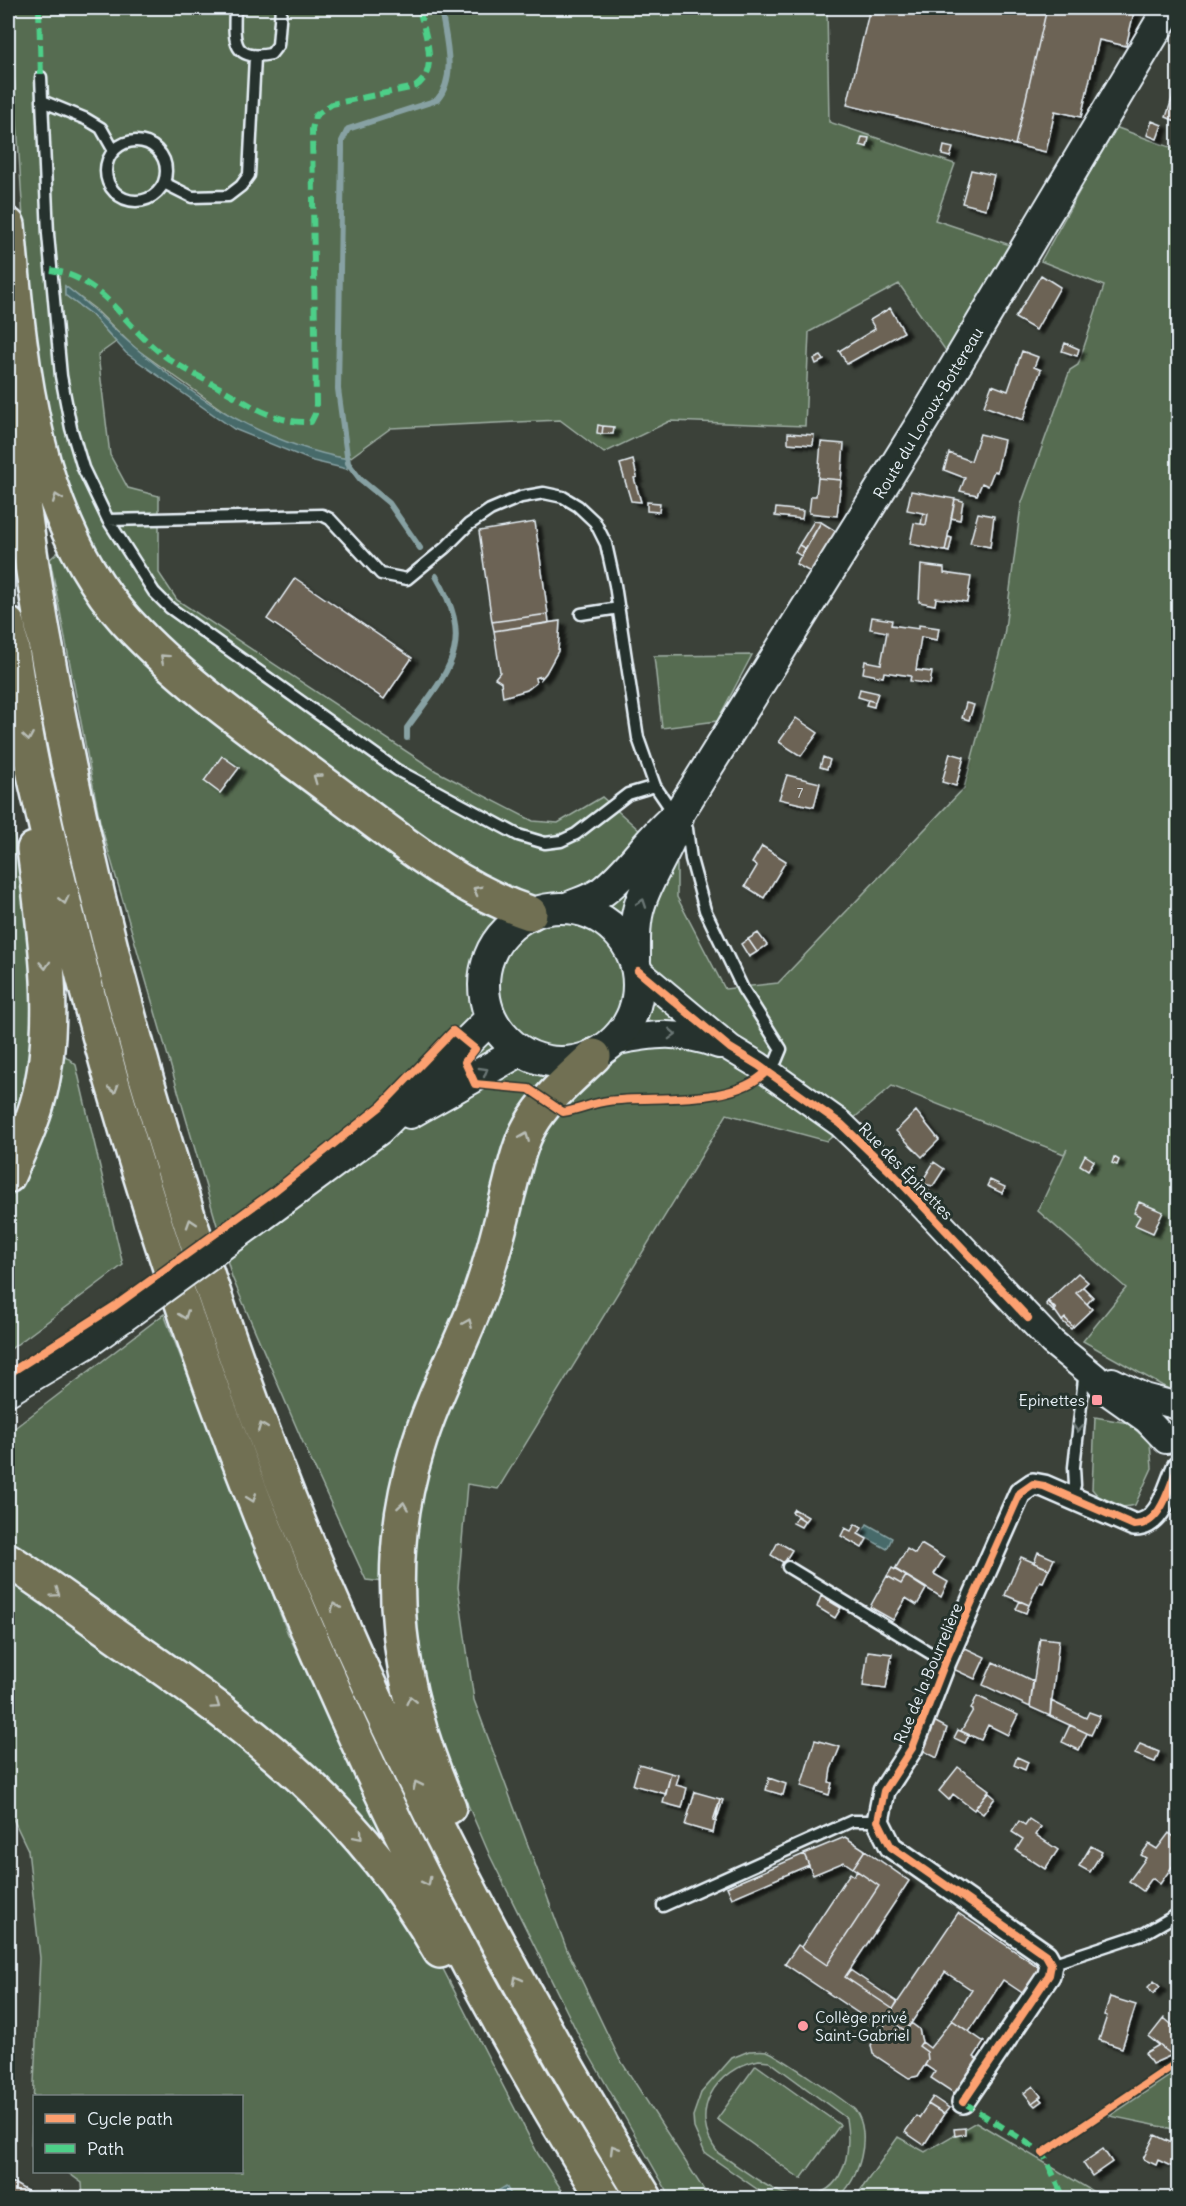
<svg xmlns="http://www.w3.org/2000/svg" width="1186" height="2206" font-family="Delius,sans-serif">
	<style>
		.green { fill: #566c51; stroke: #9faea4; stroke-width: 1.5; fill-rule: evenodd }
		.water { fill: #466b6b; stroke: #87a1a3; stroke-width: 1.5 }
		.lines { fill: none; stroke-linecap: round; stroke-linejoin: round }
		.stream { stroke: #87a1a3; stroke-width: 6 }
		.building { fill: #6c6355; stroke: #e8f1f8; stroke-width: 1.5; filter: url(#shadow) }
		.service-casing { stroke: #e8f1f8; stroke-width: 15 }
		.minor-casing { stroke: #e8f1f8; stroke-width: 26 }
		.tertiary-casing { stroke: #e8f1f8; stroke-width: 30 }
		.secondary-casing { stroke: #e8f1f8; stroke-width: 34 }
		.trunk-casing { stroke: #e8f1f8; stroke-width: 38 }
		.service { stroke: #26332d; stroke-width: 10 }
		.minor { stroke: #26332d; stroke-width: 21 }
		.tertiary { stroke: #26332d; stroke-width: 26 }
		.secondary { stroke: #26332d; stroke-width: 30 }
		.trunk { stroke: #716f52; stroke-width: 33 }
		.secondary-bridge-casing { stroke: #e8f1f8; stroke-width: 34; stroke-linecap: butt }
		.secondary-bridge { stroke: #26332d; stroke-width: 30 }
		.quiet { stroke: #4dcf88; stroke-width: 6; stroke-dasharray: 12 6; stroke-linecap: butt }
		.cycleway-casing { stroke: #26332d; stroke-width: 11 }
		.cycleway { stroke: #fca06f; stroke-width: 8 }
		.oneway { stroke: #b8bdb6 }
		.oneway2 { stroke: #6a7674 }
		.poi-dot { fill: #ff9aa2; stroke: #26332d; stroke-width: 2 }
		.labels { text-anchor: middle; stroke-width: 6; stroke-linejoin: round; paint-order: stroke }
		.number-label { font-size: 14px; fill: #c9cecf }
		.street-label { font-size: 16px; fill: #e8f1f8; stroke: #26332d }
		.poi-label { font-size: 16px; fill: #e8f1f8; stroke: #26332d; text-anchor: end }
	</style>
	<defs>
		<filter id="shadow"><feDropShadow dx="6" dy="4" stdDeviation="1.5" flood-color="#0009"/></filter>
	</defs>
	<rect width="100%" height="100%" fill="#3b4139"/>
	<filter id="ink" filterUnits="userSpaceOnUse"><feTurbulence type="fractalNoise" baseFrequency=".0167" numOctaves="2"/><feDisplacementMap in="SourceGraphic" scale="12" xChannelSelector="R" yChannelSelector="G"/><feConvolveMatrix kernelMatrix="1 2 1 2 8 2 1 2 1" color-interpolation-filters="sRGB"/></filter>
	<g filter="url(#ink)">
		<path class="green" d="M10,8h817l2,114 126,42 -20,56 78,26 -67,105 -47,-67 -90,48 -4,94 -135,-5 -66,32 -44,-33 -169,8 -43,31 -33,-6 -29,-10 -47,-21 -104,-74 -40,-39 -30,-23v9l27,20 24,27 -18,13 12,100 18,33 31,8v77l18,27 259,171 97,50 25,2 44,-26 75,67v33l48,92 53,-6 186,-195 40,-152 17,-131 49,-135 8,-5 26,-79 -63,-25 74,-134 63,23v1239l-8,1 -87,-49 43,-53 -88,-77 29,-62 -3,5 -172,-68 -65,55 -100,-27 -229,375 -31,-5 -9,103 16,113 93,250 52,108 90,140h-38l-88,-154 -93,-188 -66,-153 -13,-118 -45,-5 -62,-135 -72,-168 -132,-455 -50,-263 35,-30 -21,-51 -24,-94 -13,-100z
			M752,655l-35,66 -55,7 -8,-72z
			M8,802l15,82 12,146 41,35 47,200 -115,86z
			M164,1314l124,320 119,237 34,94 97,189 29,44h-484l-1,-15 -15,-11h175v-76h-208v52l-3,-3 9,-187 -12,-108 -20,-42v-375z
			M1095,1417l33,6 22,20 2,25 -17,37c-17,5 -32,-2 -43,-16z
			M749,2051c6,0 12,-1 18,0 9,3 82,52 88,59 18,23 4,73 -18,88h-67l-65,-45 -11,-25 -1,-12 8,-23 31,-35zM759,2060l10,1 77,57c7,42 -5,88 -61,76 -21,-7 -48,-29 -67,-41 -31,-40 -3,-84 41,-93z
			M1178,2064v66l-68,-14 58,-39z
			M756,2065l84,60 -39,54 -84,-60z
			M976,2122l128,76h-249l43,-61 27,15z"/>
		<path class="water" d="M65,286c26,19 47,43 72,63 62,53 130,95 211,110l-1,10 -34,-8 -79,-32 -108,-76 -34,-38 -27,-20z
			M867,1524l25,14 -5,11 -26,-14z
			M506,2186l7,12h-27z"/>
		<g class="lines">
			<path class="stream" d="M420,548l-31,-45 -29,-24 -12,-16 -10,-74 4,-238v-10l6,-12 89,-29c21,-24 8,-63 4,-92
				M407,738v-10c41,-57 70,-82 29,-152"/>
		</g>
		<path class="building" d="M870,8h177l-32,137 -168,-40z
			M1047,8h88l-9,38 -27,-6 -18,77 -26,-6 -9,41 -31,-7z
			M1176,87h2v35l-12,-5z
			M1152,121l10,4 -5,14 -10,-4z
			M862,137l7,1 -2,9 -7,-2z
			M944,146l9,2 -3,9 -8,-2z
			M971,170l23,5 -8,34 -24,-6z
			M1041,275l19,12 -24,43 -21,-12z
			M890,308l14,24 -57,32 -8,-13 36,-22 -5,-9z
			M1065,343l14,6 -2,7 -15,-5z
			M1022,351l16,6 -4,10 7,3 -18,50 -39,-14 8,-21 16,6z
			M821,356l3,4 -8,4 -2,-5z
			M598,425l5,1 -1,8 -5,-1z
			M603,426l11,1 -1,7h-11z
			M788,433l26,2 -1,10 -25,-2z
			M980,434l24,6 -7,32 -3,-1 -6,15 -6,-3 -5,12 -17,-4 5,-13 -21,-8 5,-17 22,8z
			M821,442l23,2 -3,36 -23,-2z
			M633,460l4,17 -3,1 7,24 -10,-1 -11,-37z
			M818,478l23,2 -4,36 -28,-3 2,-17h5z
			M911,491l44,8 -10,52 -35,-7 4,-21 12,2 2,-11 -21,-4z
			M955,499l8,2 -3,19 -9,-2z
			M647,502l13,1 -1,9 -12,-1z
			M776,508l27,3 -1,8 -27,-3z
			M923,513l5,1 -2,11 -5,-1z
			M978,513l16,3 -4,31 -20,-4z
			M814,521l7,1 -15,27 -7,-4z
			M535,522l13,92 -56,8 -13,-91z
			M821,522l16,10 -25,41 -16,-9z
			M948,537l4,1 -3,14 -4,-1z
			M799,545l7,4 -5,7 -6,-4z
			M921,565l23,3v5l27,4 -4,25 -31,-4 -1,7 -16,-3z
			M295,578l117,80 -28,41 -117,-80z
			M548,614l1,9 -55,8 -2,-9z
			M872,617l20,3 -1,5 28,4v-4l20,3 -2,12 -16,-3 -5,33 16,2 -2,12 -20,-3 1,-5 -27,-4 -1,5 -20,-4 2,-12 16,3 6,-32 -17,-3z
			M560,621l-2,30 -12,22 -5,6v-3l-6,2 1,5 -9,7 -24,7 -2,-15 -6,-4 5,-6 -6,-41z
			M860,689l18,4 -3,9 -17,-5z
			M868,700l7,2 -1,5 -8,-2z
			M966,703l8,2 -5,15 -7,-2z
			M796,718l22,15 -17,23 -22,-14z
			M950,753l14,4 -8,29 -14,-4z
			M222,756l17,12 -19,25 -16,-12z
			M823,757l7,3 -3,9 -7,-2z
			M787,775l33,8 -6,24 -35,-8z
			M762,846l24,15 -22,37 -19,-12 12,-20 -5,-3z
			M758,933l9,12 -10,7 -9,-13z
			M748,939l9,13 -8,5 -8,-13z
			M916,1111l23,29 -17,17 -26,-26z
			M1085,1155l9,6 -6,9 -8,-5z
			M1114,1157l5,3 -2,5 -5,-2z
			M934,1162l10,7 -11,17 -10,-2 -2,-1z
			M990,1180l15,7 -3,6 -15,-7z
			M1139,1202l24,10 -10,21 -18,-8 5,-9 -6,-3z
			M1078,1273l10,9 -12,11 16,16 -19,18 -8,-9 -3,3 -14,-20z
			M1083,1287l10,10 -6,7 -11,-11z
			M1048,1301l8,8 -2,3 -8,-8z
			M1065,1318l8,9 -2,2 -9,-8z
			M794,1509l14,8 -3,4 -13,-9z
			M797,1516l8,5 -4,6 -8,-4z
			M855,1524l7,4 -4,6 9,5 -5,9 -21,-12 4,-8 6,3z
			M778,1542l14,8 -8,13 -13,-8z
			M921,1544l23,14 -10,16 14,8 -7,15 -46,-28 12,-20 8,5z
			M1038,1552l16,7 -5,10 -15,-6z
			M1021,1557l28,12 -6,13 -3,-1 -11,24 -24,-10z
			M892,1568l14,8 -5,8 -14,-8z
			M887,1576l14,8 5,-8 20,13 -9,16 -11,-7 -13,22 -23,-13z
			M821,1596l20,12 -6,10 -18,-11z
			M1020,1601l9,4 -3,8 -10,-4z
			M1040,1638l19,2 -9,76 -20,-9z
			M961,1646l24,11 -10,22 -24,-11z
			M868,1651l24,3 -6,35 -23,-3z
			M993,1662l40,19 -3,26 -47,-22z
			M977,1696l41,19 -10,20 -20,-10 -7,15 -20,-9 12,-21 -2,-1z
			M1051,1701l35,17 3,-6 11,4 -9,19 -41,-19z
			M932,1720l15,8 -10,30 -15,-8z
			M1070,1725l17,8 -8,17 -17,-8z
			M958,1730l11,5 -4,8 -11,-5z
			M815,1740l25,7 -9,22 -2,13 3,1 -3,12 -28,-9z
			M1140,1744l19,8 -4,10 -20,-8z
			M1017,1757l11,5 -3,8 -11,-5z
			M639,1764l32,9 -5,21 -33,-9z
			M958,1767l31,23 -15,20 -21,-16 -4,6 -10,-9z
			M671,1773l8,2 -3,10 11,3 -5,20 -19,-5z
			M769,1778l17,6 -3,11 -17,-5z
			M695,1792l25,7 -7,34 -28,-8z
			M988,1792l7,6 -12,16 -8,-6z
			M720,1799l3,1 -7,22 -3,-1z
			M1029,1819l12,8 -5,8 22,15 -13,19 -29,-19 7,-11 -11,-7 7,-11 6,4z
			M1169,1833l9,7v24l-2,-3 -16,23 -8,-6 -9,13 -14,-10 17,-23 -5,-3 8,-11 8,5z
			M845,1837l20,13 -12,18 -9,-6 -31,13 -9,-21z
			M1091,1846l11,6 -12,20 -11,-6z
			M865,1850l44,31 -64,96 48,32 65,-96 82,55 -16,26 -21,-14 -34,52 -17,-12 20,-30 -27,-18 -39,59 -18,-11 -6,9 -97,-65 13,-19 29,20 52,-79 -26,-18z
			M804,1854l5,11 -77,33 -5,-11z
			M857,1871l22,15 -52,79 -26,-18 49,-74 4,3z
			M850,1970l47,32 -4,7 -48,-32z
			M1154,1981l6,6 -7,7 -5,-7z
			M1110,1997l26,8 -14,43 -23,-8 8,-24 -3,-1z
			M1164,2018l14,12v17l-6,8 -23,-18z
			M888,2020l18,11 5,-8 8,6 3,13 -3,4 8,6 1,8 -10,16 -9,2 -36,-24 -2,-9z
			M952,2020l32,22 -10,15 5,4 -22,34 -26,-17 4,-6 -10,-7 3,-5 -1,-8 -8,-6 3,-4 8,6z
			M1159,2045l13,10 -20,9 -7,-11z
			M1033,2086l8,10 -9,7 -8,-10z
			M933,2097l16,11 -5,6 -16,-10z
			M1039,2098l3,3 -7,5 -3,-3z
			M928,2104l16,10 -20,31 -19,-13 11,-16 3,2z
			M965,2128v6l-10,2 -1,-7z
			M1155,2135l23,11 -1,23 -19,-9 -2,5 -13,-6z
			M1103,2149l9,13 -20,14 -9,-13z
			M8,2180l26,15 -2,3h-24z"/>
		<g class="lines">
			<g class="service-casing">
				<path id="service" d="M235,8c-1,31 -4,54 36,46l7,-9 3,-37
					M41,77l7,157 13,142 10,52 12,40 25,52 46,72 16,16 227,162 121,65 27,8 16,-2 15,-7 52,-40 27,-8
					M42,101l44,18 15,9 13,23
					M106 171a30 30 0 1 1 60 0a30 30 0 1 1-60 0Z
					M164,183l28,14 36,-1 13,-10 8,-11 6,-118
					M108,520l214,-5 8,4 51,55 26,5 39,-32 22,-22 22,-15 31,-13 23,-4 19,4 15,9 17,16 11,22 9,41 23,153 17,48 13,19 11,8 8,16 4,30 14,51 38,79 38,60 -5,12 -9,10
					M581,614l38,-6
					M1071,1497l4,-12 -1,-18 11,-97
					M788,1567l157,95
					M663,1906l189,-85h26
					M1051,1964l94,-31 33,-19"/>
			</g>
			<g class="minor-casing">
				<path id="minor" d="M963,2102l86,-127 2,-11 -5,-9 -155,-108 -13,-26 6,-30 28,-43 33,-86 75,-169 13,-9 11,2 90,39c27,1 35,-38 44,-58"/>
			</g>
			<g class="tertiary-casing">
				<path id="tertiary" d="M638,971l92,77 28,17 83,59 53,51 158,167 43,35 11,14 41,29 19,20
					M614,1042c42,-9 65,-11 105,3
					M1112,1381l32,16 34,9"/>
			</g>
			<g class="secondary-casing">
				<path id="secondary" d="M484 985a77 77 0 1 1 154 0a77 77 0 1 1-154 0Z
					M567,908c11,-5 26,-9 35,-16 28,-21 46,-53 73,-75
					M635,960c0,-19 -1,-38 5,-56 10,-32 31,-57 39,-91l245,-394 245,-411
					M410,1113l110,-62
					M260,1217l118,-87 113,-112
					M8,1390l77,-46 36,-26"/>
			</g>
			<g class="trunk-casing">
				<path id="trunk" d="M8,225c12,134 24,292 119,397 58,63 132,113 200,164 64,47 127,102 203,127
					M8,386c10,84 21,168 36,251 43,245 109,488 193,723 104,294 245,573 408,838
					M8,624c9,53 16,107 28,159 111,499 297,981 568,1415
					M8,1176c10,-23 22,-47 29,-72 23,-79 7,-175 -3,-255
					M8,1560c41,26 80,56 120,84 128,89 233,168 312,307
					M449,1807c-51,-114 -69,-237 -32,-357 15,-52 42,-100 61,-151 13,-34 21,-69 30,-105 6,-22 10,-47 22,-68 16,-28 41,-48 64,-70"/>
			</g>
			<use href="#service" class="service"/>
			<use href="#minor" class="minor"/>
			<use href="#tertiary" class="tertiary"/>
			<use href="#secondary" class="secondary"/>
			<use href="#trunk" class="trunk"/>
			<g class="secondary-bridge-casing">
				<path id="secondary-bridge" d="M121,1318l139,-101"/>
			</g>
			<use href="#secondary-bridge" class="secondary-bridge"/>
			<path class="quiet" d="M39,8l2,69
				M51,270c54,9 71,54 111,84 17,13 37,22 56,33 30,16 56,37 93,35l4,-8 1,-10 -4,-274 3,-14 17,-12 83,-17c26,-16 9,-55 4,-79
				M963,2102l80,51 21,45"/>
			<g class="cycleway-casing">
				<path id="cycleway" d="M638,971l92,77 28,17 83,59 53,51 134,143
					M8,1374l107,-68 158,-114 108,-86 72,-75 22,18 -10,13 10,22 54,5 34,23c16,-2 29,-9 45,-11 47,-6 124,6 159,-30
					M963,2102l86,-127 2,-11 -5,-9 -155,-108 -13,-26 6,-30 28,-43 33,-86 75,-169 13,-9 11,2 90,39c27,1 35,-38 44,-58
					M1043,2153l135,-91"/>
			</g>
			<use href="#cycleway" class="cycleway"/>
		</g>
		<defs><path id="oneway-chevron" d="M-2-3.5L2.5 0L-2 3.5" fill="none" stroke-width="1.6" stroke-linecap="round" stroke-linejoin="round" transform="scale(1.5)"/></defs>
		<g class="oneway">
			<use href="#oneway-chevron" transform="translate(57 498) rotate(-110)"/>
			<use href="#oneway-chevron" transform="translate(164 658) rotate(-138)"/>
			<use href="#oneway-chevron" transform="translate(28 737) rotate(80)"/>
			<use href="#oneway-chevron" transform="translate(317 778) rotate(-144)"/>
			<use href="#oneway-chevron" transform="translate(477 890) rotate(-152)"/>
			<use href="#oneway-chevron" transform="translate(64 900) rotate(77)"/>
			<use href="#oneway-chevron" transform="translate(45 965) rotate(86)"/>
			<use href="#oneway-chevron" transform="translate(114 1089) rotate(74)"/>
			<use href="#oneway-chevron" transform="translate(525 1137) rotate(-68)"/>
			<use href="#oneway-chevron" transform="translate(191 1223) rotate(-108)"/>
			<use href="#oneway-chevron" transform="translate(184 1315) rotate(70)"/>
			<use href="#oneway-chevron" transform="translate(468 1323) rotate(-67)"/>
			<use href="#oneway-chevron" transform="translate(262 1427) rotate(-111)"/>
			<use href="#oneway-chevron" transform="translate(252 1498) rotate(69)"/>
			<use href="#oneway-chevron" transform="translate(403 1506) rotate(-81)"/>
			<use href="#oneway-chevron" transform="translate(56 1593) rotate(35)"/>
			<use href="#oneway-chevron" transform="translate(335 1607) rotate(-113)"/>
			<use href="#oneway-chevron" transform="translate(411 1700) rotate(-103)"/>
			<use href="#oneway-chevron" transform="translate(216 1705) rotate(35)"/>
			<use href="#oneway-chevron" transform="translate(417 1785) rotate(-116)"/>
			<use href="#oneway-chevron" transform="translate(359 1836) rotate(49)"/>
			<use href="#oneway-chevron" transform="translate(427 1882) rotate(63)"/>
			<use href="#oneway-chevron" transform="translate(517 1980) rotate(-118)"/>
			<use href="#oneway-chevron" transform="translate(614 2149) rotate(-121)"/>
		</g>
		<g class="oneway2">
			<use href="#oneway-chevron" transform="translate(642 903) rotate(-71)"/>
			<use href="#oneway-chevron" transform="translate(672 1034) rotate(2)"/>
			<use href="#oneway-chevron" transform="translate(484 1071) rotate(-30)"/>
			<use href="#oneway-chevron" transform="translate(1078 1428) rotate(95)"/>
		</g>
	</g>
	<g class="poi-dot">
		<rect x="1091" y="1394" width="12" height="12" rx="3"/>
		<circle cx="803" cy="2026" r="6"/>
	</g>
	<g class="labels">
		<g class="number-label">
			<text x="800" y="798">7</text>
		</g>
		<g class="street-label">
			<text transform="translate(928 413) rotate(-59)" y="6">Route du Loroux-Bottereau</text>
			<text transform="translate(906 1171) rotate(46)" y="6">Rue des Épinettes</text>
			<text transform="translate(928 1673) rotate(-67)" y="6">Rue de la Bourrelière</text>
		</g>
		<g class="poi-label">
			<text x="1085" y="1406">Epinettes</text>
			<text x="815" y="2023" text-anchor="start">Collège privé<tspan x="815" dy="18">Saint-Gabriel</tspan></text>
		</g>
	</g>
	<rect width="1186" height="2206" fill="none" stroke="#26332d" stroke-width="30"/>
	<rect x="15" y="15" width="1156" height="2176" fill="none" stroke="#e8f1f8" stroke-width="2" filter="url(#ink)"/>
	<rect x="33" y="2095" width="210" height="78" fill="#26332d" stroke="#747f7e" stroke-width="1.5"/>
	<rect x="45" y="2114" width="30" height="9" fill="#fca06f" stroke="#747f7e" stroke-width="1.5"/>
	<text x="87" y="2125" font-size="18" fill="#e8f1f8">Cycle path</text>
	<rect x="45" y="2144" width="30" height="9" fill="#4dcf88" stroke="#747f7e" stroke-width="1.5"/>
	<text x="87" y="2155" font-size="18" fill="#e8f1f8">Path</text>
</svg>
